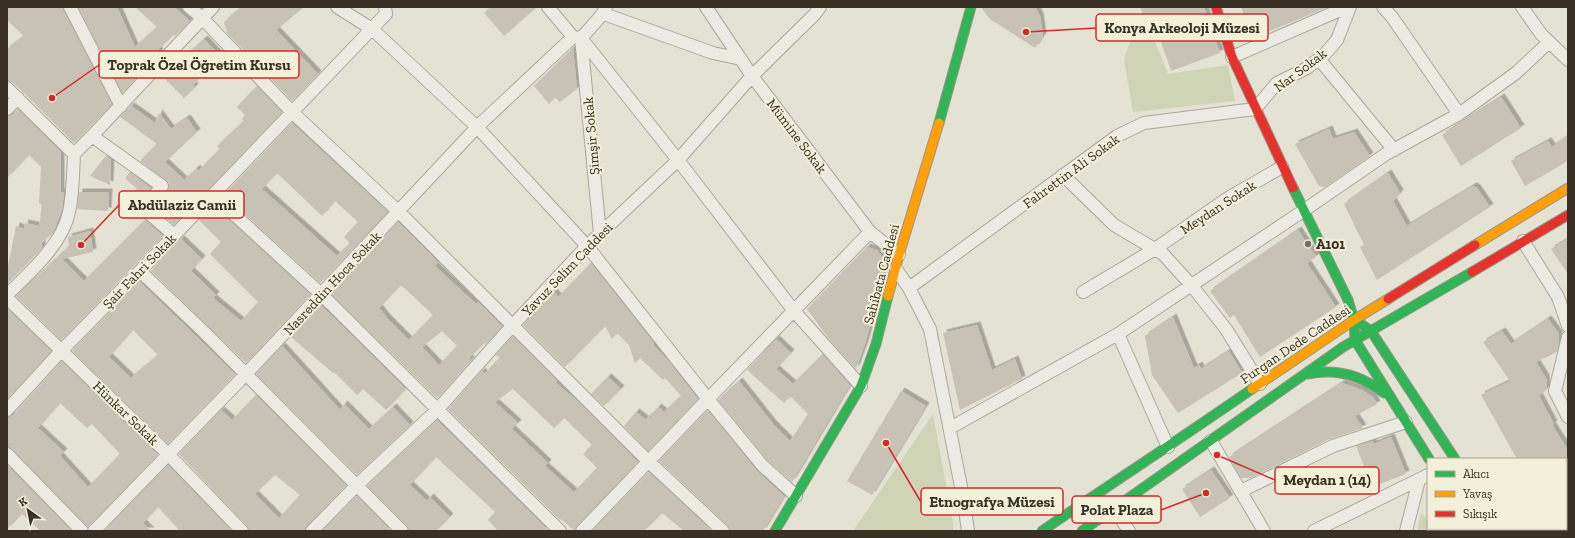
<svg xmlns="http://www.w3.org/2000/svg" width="1575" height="538" font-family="'Zilla Slab',serif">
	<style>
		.green { fill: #cfd4b7 }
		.building { fill: #c7c2b4; fill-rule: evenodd; filter: url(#shadow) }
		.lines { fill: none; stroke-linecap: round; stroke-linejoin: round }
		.street-casing { stroke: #aaa79b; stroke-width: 14 }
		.fast-casing { stroke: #9a968b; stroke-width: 11 }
		.slow-casing { stroke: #9a968b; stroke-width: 11 }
		.jam-casing { stroke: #9a968b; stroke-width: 11 }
		.street { stroke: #ecebe3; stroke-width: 12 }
		.fast { stroke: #30b455; stroke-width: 9 }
		.slow { stroke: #ff9f0a; stroke-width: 9 }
		.jam { stroke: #e5322d; stroke-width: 9 }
		.poi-dot { fill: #756f61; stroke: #f3f0da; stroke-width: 1.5 }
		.labels { text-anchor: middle; stroke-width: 4; stroke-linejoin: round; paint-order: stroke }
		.street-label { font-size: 14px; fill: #393123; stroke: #f3f0da }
		.poi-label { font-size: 14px; font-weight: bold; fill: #393123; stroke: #f3f0da; text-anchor: start }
		.leader { fill: none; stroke: #d62828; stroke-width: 1.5 }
		.callout-dot { fill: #d62828; stroke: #f3f0da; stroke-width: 1.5 }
		.callout { fill: #f3f0da; stroke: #d62828; stroke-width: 1.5 }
		.callout-label { font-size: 15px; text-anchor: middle; font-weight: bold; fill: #393123 }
	</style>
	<defs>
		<filter id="shadow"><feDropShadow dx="3.5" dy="-3.5" stdDeviation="0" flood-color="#0004"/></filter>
	</defs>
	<rect width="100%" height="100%" fill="#e4e2d3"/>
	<path class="green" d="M1132,35l22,4 14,35 60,-9 7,36 -102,11 -9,-52z
		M933,414l20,109v8h-100z
		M1421,512l7,9v8h6l2,2h-19z"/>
	<path class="building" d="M7,7h56l49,97 -38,39 -51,-51 -11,-10 -5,-1v-32l17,-13 -17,-16z
		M78,7h39l18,40 22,-20 -22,-20h39l16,14 -15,15 -2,-1 -15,15 2,2 -38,41z
		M241,7h63l-28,23 42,44 -26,27 -65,-68 -3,-11z
		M491,7h46l-33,29 -20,-23z
		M981,7h54l5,9 3,20 -8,12 -45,-29z
		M1140,7h64l16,46 -49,18 -17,-49 -7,2z
		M1241,7h87l-75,31z
		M204,39l18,19 -29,27 2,2 -11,11 -21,-21z
		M573,48l4,41 -17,13 -5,-5 -6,7 -15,-18z
		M257,86l25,26 -108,113 -20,-17 14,-18 1,-7 -29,-22 17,-17 -37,-27 11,-11 24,17 4,-10 12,16 16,-11 10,14 -32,30 19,18 13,-12 1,3 22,-22 -3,-3 27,-25 -2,-2 3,-4 -8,-8z
		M1501,97l20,31 -60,38 -19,-31z
		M18,109l43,43v40h3l-2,18 -8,21 -12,12v5l-4,4 -31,32v-13l9,-45 8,3 1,-6 14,3 3,-21 -3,-2 2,-36 -12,-12 -22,23v-62l5,-1z
		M292,123l96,89 -68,71 -96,-88zM277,173l45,43 13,-15 23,21 -14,15 6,6 -13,13 -75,-67z
		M1329,129l4,10 21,-7 16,24 -45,31 -6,-1 -24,-42z
		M1568,136v25l-43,25 -14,-25 37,-20 4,6z
		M106,156l5,3 -1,26 -20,-9z
		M130,172l21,16 -14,19 -9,-8 9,-10 -12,-11z
		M1388,173l12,20 -7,8 14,25 66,-40 4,2 13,19 -113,73 -17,-33 4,-2 -20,-41z
		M79,192h30l-1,19 -31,-2z
		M213,205l97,89 -64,69 -95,-92 30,-32 21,20 -11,12 25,24 -3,3 28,23 17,-19 -48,-48 11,-12 -22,-22z
		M145,220l18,16 -102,104 -45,-44 53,-50 -1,-9 22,-6 3,21 -31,7 22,22z
		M398,222l40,40 -3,4 41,38 2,-2 24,24 -16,18 -2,-1 -15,15 2,2 -34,38 -106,-104zM401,285l32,30 -24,25 -22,-22 -8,-10zM442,331l15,15 -18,19 -17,-18z
		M1298,230l18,27 -9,6 29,44 -76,50 -26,-42 -4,3 -20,-27z
		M1568,239v35l-17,-25z
		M867,247l10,3 9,14 -20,77 -10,28 -27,-30 -22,-30z
		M591,263l63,80 -1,2 14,14 31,40 -50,52 -24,-25 12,-14 10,8 3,-4 3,3 -1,-4 7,-8 6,5 17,-16 -16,-18 -2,2 -23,-22 -5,5 -6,-18 -12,-12 -5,6 -7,-13 -40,41 -42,-42 31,-33 4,5z
		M140,282l95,92 -67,70 -96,-93zM133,330l25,25 -27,23 -22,-21z
		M321,305l85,84 -20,21 -23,-21 -6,6 -23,-23 -1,1 -42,-36z
		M7,308l44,43 -44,48z
		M1173,317l21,51 5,-3 2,4 28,-18 13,22 -64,40 -26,-38 -7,-39z
		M1548,319l11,15 -1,13 -1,5 -21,10 10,16 1,11 -8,7 15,28 -2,1 16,25v9h-51l-36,-64 29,-14 -27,-39 19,-11 9,13z
		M977,325l15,45 23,-11 7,20 -62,31 -17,-77z
		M513,336l42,42 2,3 -1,2 25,21 57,58 -61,64 -2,5 -14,-12 -1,1 -112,-111 34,-38 2,3 16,-16 -4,-3zM513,389l41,39 10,-10 28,27 -9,9 14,14 -23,24 -29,-26 3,-3 -36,-34 6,-6 -23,-21z
		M776,339l15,14 -15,16 17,15 30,-30 27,31 -58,97 -25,-22 -49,-60 21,-19 34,43 17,17 18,-27 -18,-18 -6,7 -37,-33z
		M282,346l58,64 4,-6 25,25 24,-22 17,18 -53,50 -101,-101z
		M62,361l96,93 -70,73 -76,-78 -5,-2v-30l6,-2zM60,403l27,25 5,-4 28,30 -32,33 -28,-31 4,-4 -26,-24z
		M608,377l13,12 -17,17 -13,-12z
		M1342,383l20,7 11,7 4,7 -22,12 8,12 -33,11 -80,39h-9l-12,-21z
		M901,391l25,15 -54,89 -25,-14z
		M256,395l90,90 -39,41 -2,5h-56l-2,-5 -68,-72 42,-44 11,10zM275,475l25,20 -21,23 -24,-24z
		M708,410l48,60 28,26 -21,35h-33l-2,-5 -69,-65z
		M437,420l112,111h-51l-10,-11 7,-8 -59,-55 -26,28 17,16 3,-4 20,20 -14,14h-27l-2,-5 -40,-40z
		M1391,437l15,37 -34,13 -16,-41 16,-5 2,3z
		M7,465l65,66h-31l-19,-17 -15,15z
		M168,465l64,66h-52l-22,-24 -15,16 8,8h-47z
		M1211,470l19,28 -30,19 -18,-28z
		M649,472l63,59h-28l-22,-18 -18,18h-52z
		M357,496l34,35h-69z"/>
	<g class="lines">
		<g class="street-casing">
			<path id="street" d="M70,7l51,99
				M189,7l13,11 90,94 107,100 249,249 75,70
				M337,7l35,22 105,98 110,119 121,153 54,66 34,31
				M548,7l25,30 8,1 97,122 116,151 67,75
				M706,7l46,69 118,156 29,23
				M1383,7l9,10 67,97
				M1522,7l19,27 27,26
				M604,14l109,39 28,6
				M1232,57l115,-50
				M1319,59l75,91
				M7,88l67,66c-1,19 -1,40 -5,58 -6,32 -40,61 -62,83
				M7,109l11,-11
				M92,136l70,50 -18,23 30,26
				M74,154l18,-18 121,-129
				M1063,175l51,50 49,29 29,32 34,43 34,55
				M213,195l108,99 239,237
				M600,234l-19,-196c7,-8 22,-22 25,-31
				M1523,241l35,56 10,29
				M896,269l13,19 21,41 34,173 4,29
				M140,271l62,59 200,201
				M909,288l208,-152 27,-13 111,-14 22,-26 30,-15 18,-14 12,-14 13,-33
				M1083,292l72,-43 73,-51 54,-31
				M7,298l161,156 74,77
				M1118,334l50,113
				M1568,337l-13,54 13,26
				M7,410l54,-59 79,-80 246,-257 -1,-7
				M950,428l168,-94 185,-123 83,-57 73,-40 57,-41 33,-31
				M1211,441l53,90
				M7,454l75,77
				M1241,491l92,-45 73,-24
				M1566,505l2,-1
				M1114,508l15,23
				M94,531l152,-157 231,-247 96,-90
				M312,531l44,-45 81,-76 76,-85 74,-79 91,-86 74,-84 63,-62 5,-7
				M582,531l126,-132 162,-167
				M1314,531l114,-56
				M1406,531l13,-51
				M1516,531l4,-2"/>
		</g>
		<g class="fast-casing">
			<path id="fast" d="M939,123l32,-116
				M1293,188l55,112 6,20 1,20 74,119
				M1361,324l10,7 84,128
				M1308,374c29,-6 53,1 76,19
				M1473,529l1,2
				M1500,529l2,2
				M775,531l86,-145 15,-42 12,-48
				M1042,531c70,-48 141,-94 210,-142
				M1082,531l261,-184 129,-75"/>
		</g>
		<g class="slow-casing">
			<path id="slow" d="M1475,245l93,-57
				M888,296l11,-41 40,-132
				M1252,389l102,-69 34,-21"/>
		</g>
		<g class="jam-casing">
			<path id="jam" d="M1216,7l16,50 61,131
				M1472,272l96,-57
				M1388,299l87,-54"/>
		</g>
		<use href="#street" class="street"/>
		<use href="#fast" class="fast"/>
		<use href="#slow" class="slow"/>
		<use href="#jam" class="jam"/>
	</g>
	<circle class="poi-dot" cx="1308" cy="244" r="4"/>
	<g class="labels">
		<g class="street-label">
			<text transform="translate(1300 70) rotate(-37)" y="5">Nar Sokak</text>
			<text transform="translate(591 136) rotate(-95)" y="5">Şimşir Sokak</text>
			<text transform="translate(797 136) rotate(53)" y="5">Mümine Sokak</text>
			<text transform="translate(1071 171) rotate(-36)" y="5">Fahrettin Ali Sokak</text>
			<text transform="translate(1218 207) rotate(-33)" y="5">Meydan Sokak</text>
			<text transform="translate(567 269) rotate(-46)" y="5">Yavuz Selim Caddesi</text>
			<text transform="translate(139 271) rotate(-46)" y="5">Şair Fahri Sokak</text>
			<text transform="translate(881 274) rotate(-75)" y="5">Sahibata Caddesi</text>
			<text transform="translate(332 283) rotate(-47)" y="5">Nasreddin Hoca Sokak</text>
			<text transform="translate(1295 344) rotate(-34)" y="5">Furgan Dede Caddesi</text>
			<text transform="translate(126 413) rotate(44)" y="5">Hünkar Sokak</text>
		</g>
		<g class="poi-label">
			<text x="1316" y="249">A101</text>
		</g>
	</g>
	<path class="leader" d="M1026 32L1096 28M52 98L99 65M81 245L119 205M1217 455L1275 480M886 443L921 502M1206 493L1161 510"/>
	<g class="callout-dot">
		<circle cx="1026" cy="32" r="4"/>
		<circle cx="52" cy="98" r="4"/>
		<circle cx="81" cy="245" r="4"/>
		<circle cx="1217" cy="455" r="4"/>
		<circle cx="886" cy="443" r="4"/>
		<circle cx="1206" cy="493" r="4"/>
	</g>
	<g class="callout">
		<rect x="1096" y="14" width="172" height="27" rx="4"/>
		<rect x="99" y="51" width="200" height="27" rx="4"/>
		<rect x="119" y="191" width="125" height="27" rx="4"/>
		<rect x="1275" y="467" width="104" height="27" rx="4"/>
		<rect x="921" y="488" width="142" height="27" rx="4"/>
		<rect x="1072" y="496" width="89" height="27" rx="4"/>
	</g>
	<g class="callout-label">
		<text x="1182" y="33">Konya Arkeoloji Müzesi</text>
		<text x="199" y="70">Toprak Özel Öğretim Kursu</text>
		<text x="182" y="210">Abdülaziz Camii</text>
		<text x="1327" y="485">Meydan 1 (14)</text>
		<text x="992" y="507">Etnografya Müzesi</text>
		<text x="1117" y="515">Polat Plaza</text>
	</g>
	<rect width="1575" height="538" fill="none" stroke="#393123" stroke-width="16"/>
	<rect x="1427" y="458" width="140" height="72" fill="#f3f0da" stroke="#a9a491"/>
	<rect x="1435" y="471" width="20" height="6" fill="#30b455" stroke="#a9a491"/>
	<text x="1463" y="478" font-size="12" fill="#393123">Akıcı</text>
	<rect x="1435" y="491" width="20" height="6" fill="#ff9f0a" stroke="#a9a491"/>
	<text x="1463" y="498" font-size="12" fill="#393123">Yavaş</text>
	<rect x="1435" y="511" width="20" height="6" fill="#e5322d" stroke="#a9a491"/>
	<text x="1463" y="518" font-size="12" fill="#393123">Sıkışık</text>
	<g transform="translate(28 510) rotate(327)" stroke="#f3f0da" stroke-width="3" paint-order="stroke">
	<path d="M0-3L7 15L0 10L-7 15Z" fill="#393123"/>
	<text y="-6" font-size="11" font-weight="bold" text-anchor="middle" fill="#393123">K</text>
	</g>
</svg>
